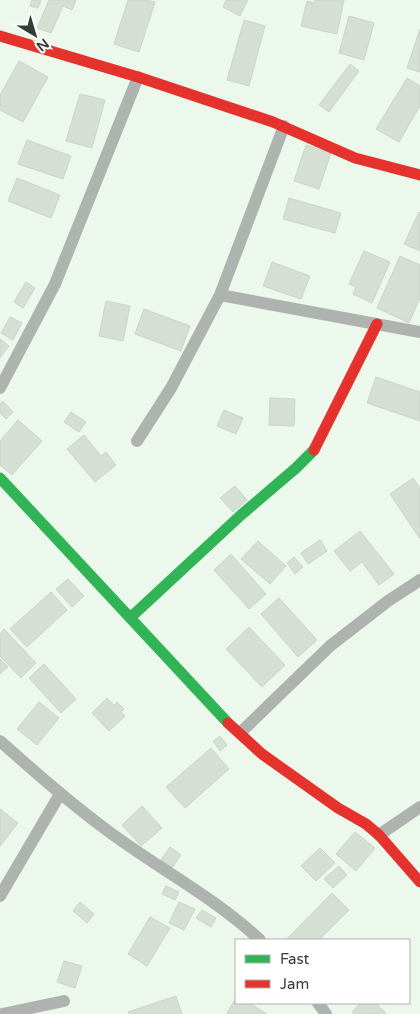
<svg xmlns="http://www.w3.org/2000/svg" width="420" height="1014" font-family="'Varela Round',sans-serif">
	<style>
		.building { fill: #d5dfd4; stroke: #cbd4ca }
		.lines { fill: none; stroke-linecap: round; stroke-linejoin: round }
		.street { stroke: #afb3af; stroke-width: 12 }
		.fast { stroke: #30b455; stroke-width: 11 }
		.jam { stroke: #e5322d; stroke-width: 11 }
	</style>
	<rect width="100%" height="100%" fill="#ecf8eb"/>
	<path class="building" d="M32,0h9l-3,8 -8,-2z
		M49,0h27l-4,10 -9,-4 -12,27 -14,-5z
		M128,0h19l8,2 -16,50 -25,-8z
		M226,0h22l-8,16 -17,-9z
		M315,0h29l-7,34 -36,-8 6,-25 7,2z
		M349,16l25,7 -10,37 -25,-7z
		M244,20l21,6 -16,60 -22,-6z
		M420,29v43l-13,-4z
		M19,61l29,16 -25,45 -23,-12v-15z
		M350,64l9,7 -30,41 -10,-7z
		M407,78l13,8v20l-21,36 -23,-13z
		M80,94l25,6 -13,48 -26,-7z
		M27,140l44,16 -8,23 -45,-15z
		M306,145l25,8 -12,36 -25,-8z
		M17,178l43,17 -9,23 -43,-17z
		M289,198l52,15 -6,20 -52,-14z
		M419,212l1,1v38l-16,-7z
		M364,251l26,11 -18,41 -19,-9 3,-7 -7,-3z
		M400,256l20,9v33l-11,25 -32,-15z
		M272,262l38,14 -9,23 -38,-13z
		M26,282l9,6 -12,20 -9,-6z
		M106,301l24,5 -7,35 -24,-5z
		M144,309l46,17 -9,25 -46,-17z
		M10,317l12,6 -9,17 -12,-7z
		M0,339l9,7 -9,12z
		M376,377l44,15v29l-53,-18z
		M270,398l25,1 -1,27 -25,-1z
		M3,401l10,11 -7,7 -6,-6v-9z
		M224,410l19,8 -7,16 -19,-8z
		M71,412l15,10 -7,10 -15,-10z
		M18,420l24,21 -30,34 -12,-10v-24z
		M84,435l17,21 5,-4 10,13 -21,17 -28,-33z
		M413,478l7,10v51l-30,-45z
		M235,486l12,14 -14,12 -13,-14z
		M360,531l34,43 -15,11 -17,-23 -12,9 -16,-20z
		M320,540l7,11 -19,13 -7,-11z
		M258,541l28,25 -16,18 -29,-25z
		M231,554l35,40 -17,15 -35,-39z
		M294,557l9,10 -8,7 -8,-11z
		M68,579l16,17 -12,11 -16,-18z
		M51,592l16,18 -40,37 -17,-18z
		M279,598l38,42 -19,17 -37,-43z
		M249,627l36,38 -23,22 -36,-38z
		M4,629l32,34 -15,15 -21,-22v-22z
		M0,659l8,8 -8,7z
		M44,664l32,35 -15,14 -32,-35z
		M107,698l7,7 3,-3 7,7 -3,3 4,4 -16,15 -17,-18z
		M39,702l20,16 -22,27 -20,-16z
		M220,736l7,9 -7,6 -7,-10z
		M211,748l18,21 -44,39 -19,-21z
		M142,806l20,22 -21,18 -19,-21z
		M0,809l18,14 -18,23z
		M355,832l20,16 -19,23 -20,-17z
		M170,847l11,8 -8,12 -12,-7z
		M320,848l15,15 -19,18 -15,-15z
		M339,866l8,9 -14,13 -9,-9z
		M166,886l13,6 -4,8 -13,-6z
		M332,893l17,17 -30,30h-33z
		M80,902l14,12 -7,9 -14,-12z
		M179,902l16,7 -11,21 -15,-7z
		M202,910l14,8 -5,9 -15,-9z
		M150,917l20,11 -23,38 -19,-12z
		M64,961l18,5 -7,22 -18,-6z
		M176,996l6,18h-53l-1,-2z
		M236,998v5h13l18,11h-38l-2,-1z
		M361,1003h14l11,10 -31,1 -3,-2z"/>
	<g class="lines">
		<path class="street" d="M284,126l-64,169 200,37
			M0,388l55,-104 83,-207
			M137,441l34,-53 49,-93
			M240,733l90,-87 58,-45 32,-21
			M0,741c35,31 70,62 108,90 51,38 106,66 152,109
			M379,835l41,-28
			M0,896l60,-102
			M318,1003l8,11
			M2,1014l62,-13"/>
		<path class="fast" d="M0,478l228,245
			M130,618l111,-103 55,-47 18,-18"/>
		<path class="jam" d="M0,36l138,41 135,45 82,36 65,17
			M314,450l63,-126
			M228,723l34,31 76,54 28,16 13,11 41,47"/>
	</g>
	<rect x="235" y="939" width="175" height="65" fill="#ffffff" stroke="#aeb1ad"/>
	<rect x="245" y="955" width="25" height="8" fill="#30b455" stroke="#aeb1ad"/>
	<text x="280" y="964" font-size="15" fill="#343d33">Fast</text>
	<rect x="245" y="980" width="25" height="8" fill="#e5322d" stroke="#aeb1ad"/>
	<text x="280" y="989" font-size="15" fill="#343d33">Jam</text>
	<g transform="translate(35 35) rotate(142)" stroke="#ffffff" stroke-width="4" paint-order="stroke">
	<path d="M0-4L9 19L0 12L-9 19Z" fill="#343d33"/>
	<text y="-8" font-size="14" font-weight="bold" text-anchor="middle" fill="#343d33">N</text>
	</g>
</svg>
